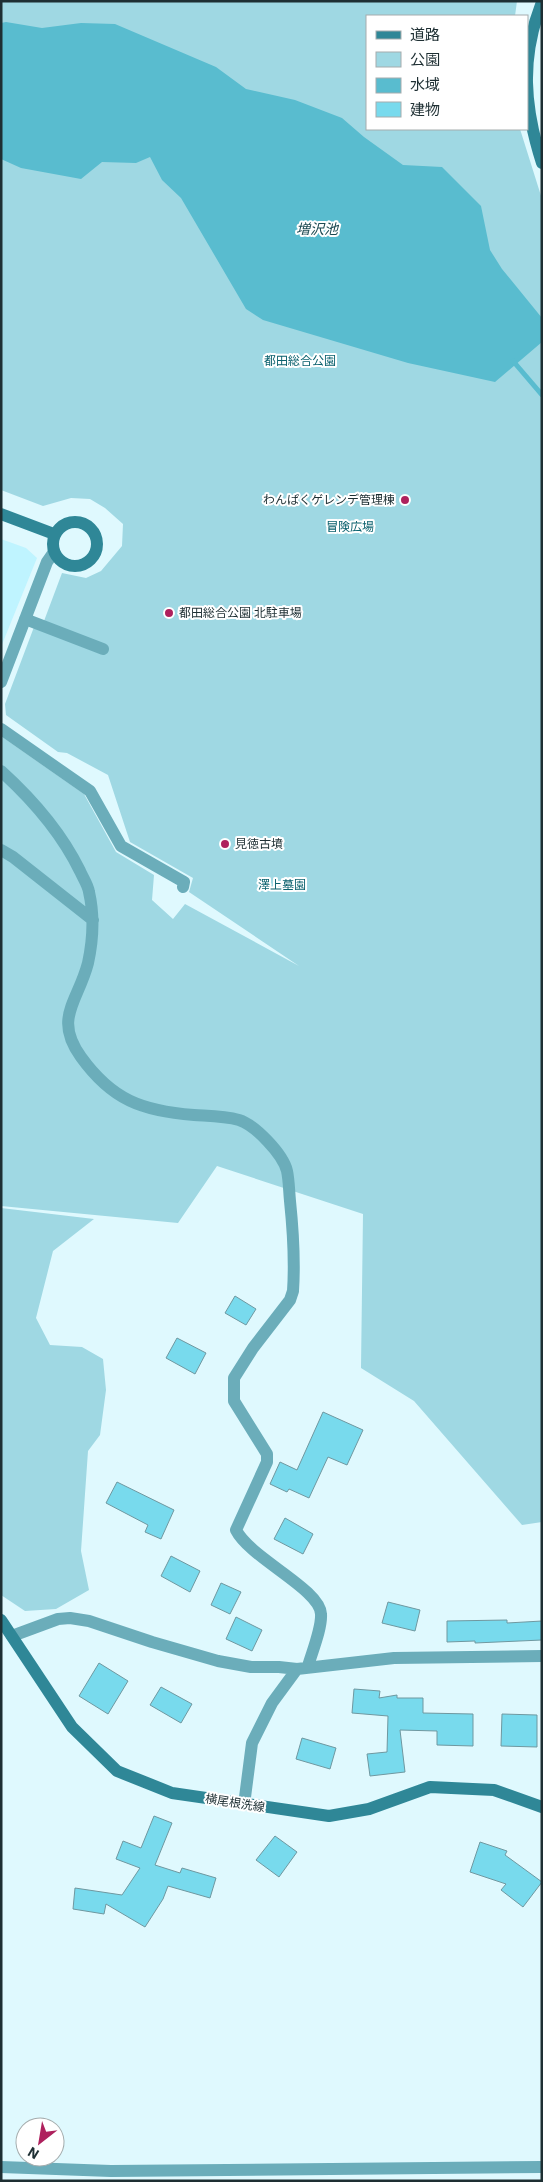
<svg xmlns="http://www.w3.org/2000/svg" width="543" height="2182" font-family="'IBM Plex Sans','Noto Sans JP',sans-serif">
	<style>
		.built { fill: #bff4ff }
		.green { fill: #9fd8e3 }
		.water { fill: #59bccf }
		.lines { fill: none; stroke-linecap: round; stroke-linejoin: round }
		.stream { stroke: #59bccf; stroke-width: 5 }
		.building { fill: #78daed; stroke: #6f98a0 }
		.street { stroke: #6badba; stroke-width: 12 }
		.secondary { stroke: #2f8797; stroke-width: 12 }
		.poi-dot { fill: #ae215d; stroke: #fff; stroke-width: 2 }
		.labels { text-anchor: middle; stroke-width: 4; stroke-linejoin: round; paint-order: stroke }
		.park-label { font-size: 12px; fill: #0b616e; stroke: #fff }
		.poi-label { font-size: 12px; fill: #1e2f33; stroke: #fff; text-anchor: start }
		.street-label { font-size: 12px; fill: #1e2f33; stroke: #fff }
		.water-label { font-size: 14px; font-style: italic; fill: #1c4951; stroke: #fff }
	</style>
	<rect width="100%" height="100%" fill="#dff9fe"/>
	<path class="built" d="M1,539l25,9 11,10 -36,89z"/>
	<path class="green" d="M1,1h516l-2,15h-148v113h153l22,70v1323l-20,3 -108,-124 -53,-33 2,-154 -146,-48 -39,57 -177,-17v-470l83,58 32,58 38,23 -2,25 21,19 12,-15 114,62 -110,-74 4,-14 -63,-36 -22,-67 -41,-22 -9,-1 -52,-37 -1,-11 29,-77 7,2 21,-56 24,5 15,-7 21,-25 1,-22 -18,-16 -15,-9 -19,-1 -28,8 -42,-16z
		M1,1208l93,11 -41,32 -17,67 14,27 32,2 21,12 3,31 -6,45 -12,16 -7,100 8,39 -33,19 -31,2 -24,-16z"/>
	<path class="water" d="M6,22l36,6 39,-5 34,1 101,43 30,22 49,11 47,18 22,19 39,28 39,2 39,39 9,44 12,19 40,49v24l-47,40 -87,-19 -145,-43 -17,-11 -65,-111 -19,-18 -12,-23 -14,6 -34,-1 -21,17 -60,-11 -20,-9v-136z"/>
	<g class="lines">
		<path class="stream" d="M513,361l29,34"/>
	</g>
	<path class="building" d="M235,1296l21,13 -10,16 -21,-12z
		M177,1338l29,15 -11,21 -29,-16z
		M323,1412l40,18 -16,35 -19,-8 -19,41 -20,-9 -2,3 -17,-8 10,-22 17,8z
		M117,1482l57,28 -13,29 -16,-7 3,-7 -42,-22z
		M285,1518l28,16 -10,20 -29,-15z
		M171,1556l29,15 -10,21 -29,-16z
		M221,1583l20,9 -11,22 -19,-9z
		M388,1602l32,8 -5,21 -33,-8z
		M236,1617l26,13 -10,21 -26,-12z
		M507,1620v3l35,-2v19l-67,3v-2l-28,1v-21z
		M99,1663l29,18 -20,33 -29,-18z
		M161,1687l31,17 -11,19 -31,-18z
		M354,1689l26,2 -1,7 18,-3v3h26v15l50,1v32l-36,-1v-14l-37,-1 5,42 -35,4 -3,-22 20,-2 1,-36 -36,-3z
		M502,1714l35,1v32l-36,-1z
		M302,1738l34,10 -6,21 -34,-10z
		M154,1816l18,7 -17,42 25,8 2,-5 34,10 -6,20 -42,-12 -5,13 -18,28 -39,-23 -2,10 -31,-5 2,-21 47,7 18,-27 -24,-9 7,-18 18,7z
		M275,1836l22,16 -18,25 -23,-17z
		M480,1842l27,9 -2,4 37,27 -19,25 -22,-17 5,-6 -36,-12z"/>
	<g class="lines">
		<path class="street" d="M25,619l78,30
			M1,682l46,-120 7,-10
			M1,729l89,62 31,55 63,36 -1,5
			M1,771c32,29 60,61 79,100 3,7 8,14 9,21 5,22 4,48 -1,71 -10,39 -35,55 -7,94 31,43 61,54 113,58 14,1 30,1 45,5 16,5 44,34 48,51 2,9 2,20 3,30 3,29 5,60 3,90l-3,9 -37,48 -19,30v23l33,53v8l-31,68c14,28 84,59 85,84 1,14 -9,38 -13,52
			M1,850l12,7 80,63
			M12,1636l46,-17 12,-1 19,3 63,21 66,19 33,6h28l18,2 97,-11 148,-2
			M244,1805l8,-62 20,-40 25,-34
			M1,2167l110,4 431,-4"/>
		<path class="secondary" d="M542,2c-22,56 -18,105 0,161
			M1,514l53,20
			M53 544a22 22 0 1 1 44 0a22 22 0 1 1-44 0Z
			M1,1620l71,107 45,44 55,22 157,23 40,-7 61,-22 64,3 48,17"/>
	</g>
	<g class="poi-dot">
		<circle cx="405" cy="500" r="5"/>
		<circle cx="169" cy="613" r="5"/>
		<circle cx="225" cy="844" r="5"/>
	</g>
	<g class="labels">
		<g class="park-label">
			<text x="300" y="365">都田総合公園</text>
			<text x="350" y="531">冒険広場</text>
			<text x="282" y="889">澤上墓園</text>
		</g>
		<g class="poi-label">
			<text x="395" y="504" text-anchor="end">わんぱくゲレンデ管理棟</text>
			<text x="179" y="617">都田総合公園 北駐車場</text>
			<text x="235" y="848">見徳古墳</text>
		</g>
		<g class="street-label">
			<text transform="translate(235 1803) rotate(9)" y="4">横尾根洗線</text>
		</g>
		<g class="water-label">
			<text x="317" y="234">増沢池</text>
		</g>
	</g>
	<rect width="543" height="2182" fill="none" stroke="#1e2f33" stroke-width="5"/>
	<rect x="366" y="15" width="162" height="115" fill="#ffffff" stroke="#a5acad"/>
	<rect x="376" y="31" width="25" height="8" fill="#2f8797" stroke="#a5acad"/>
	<text x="410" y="40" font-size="15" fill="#1e2f33">道路</text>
	<rect x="376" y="52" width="25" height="15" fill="#9fd8e3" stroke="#a5acad"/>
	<text x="410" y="65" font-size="15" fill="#1e2f33">公園</text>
	<rect x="376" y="78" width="25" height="15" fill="#59bccf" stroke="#a5acad"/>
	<text x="410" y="90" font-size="15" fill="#1e2f33">水域</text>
	<rect x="376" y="102" width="25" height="15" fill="#78daed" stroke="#a5acad"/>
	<text x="410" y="115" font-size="15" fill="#1e2f33">建物</text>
	<g transform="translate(40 2142) rotate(211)"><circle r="24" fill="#ffffff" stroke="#a5acad"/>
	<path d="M0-4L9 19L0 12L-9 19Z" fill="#ae215d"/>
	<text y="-8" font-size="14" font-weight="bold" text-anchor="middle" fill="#1e2f33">N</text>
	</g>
</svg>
